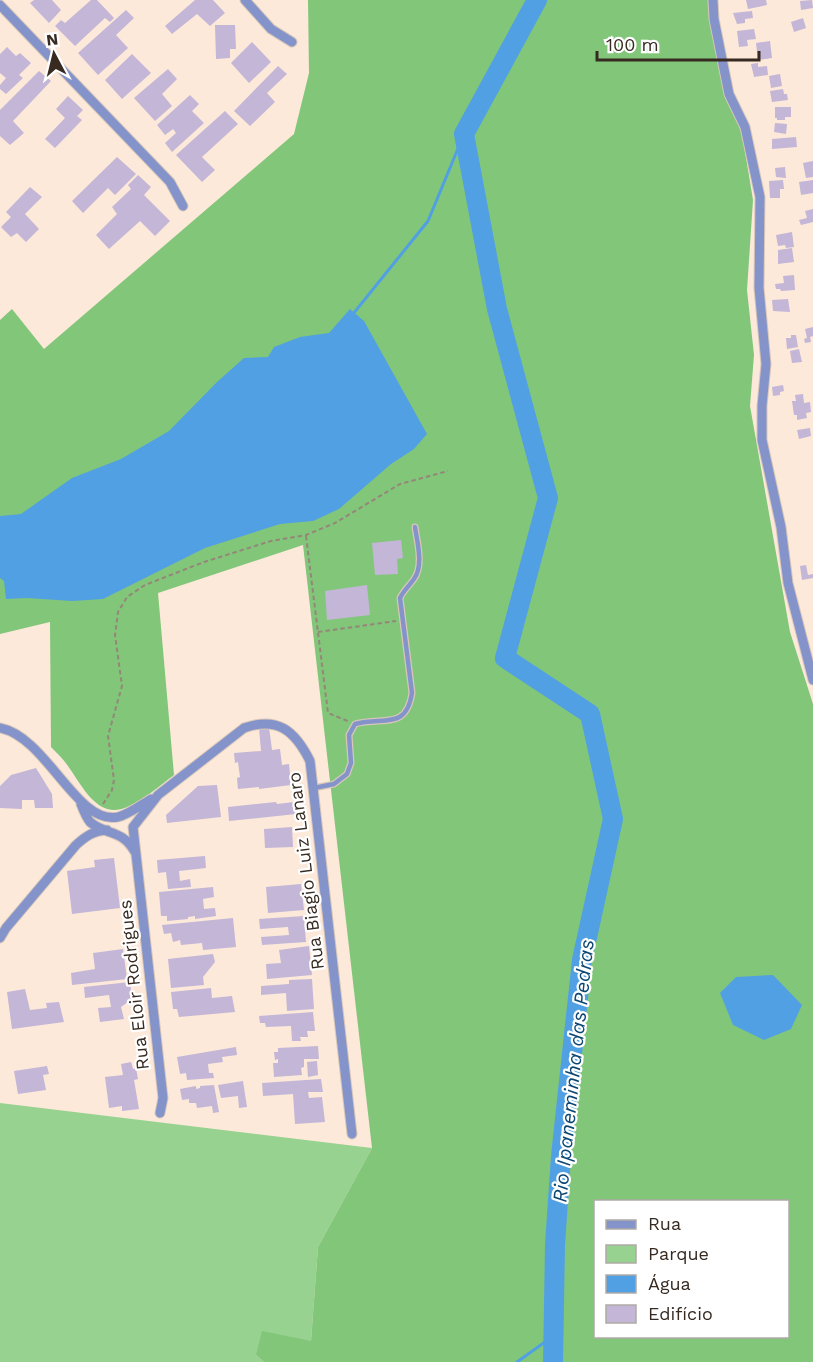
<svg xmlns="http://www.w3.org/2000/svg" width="813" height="1362" font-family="'Work Sans',sans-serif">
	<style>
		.green { fill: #97d290 }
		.forest { fill: #82c67a; fill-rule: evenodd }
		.water { fill: #51a0e3 }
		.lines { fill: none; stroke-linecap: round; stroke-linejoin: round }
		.stream { stroke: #51a0e3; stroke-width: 3 }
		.river { stroke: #51a0e3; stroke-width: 20 }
		.building { fill: #c3b6d7 }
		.service-casing { stroke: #d8c7b9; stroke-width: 7 }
		.minor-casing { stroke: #d8c7b9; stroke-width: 11 }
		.path { stroke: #95867a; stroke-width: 2; stroke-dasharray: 4.5 3; stroke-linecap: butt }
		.service { stroke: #8494cb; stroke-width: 4.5 }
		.minor { stroke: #8494cb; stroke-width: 9 }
		.labels { text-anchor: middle; stroke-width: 4.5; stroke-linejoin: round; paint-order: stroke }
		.street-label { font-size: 18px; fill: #362a21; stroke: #fff }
		.water-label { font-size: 20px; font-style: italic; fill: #0c4773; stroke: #fff }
	</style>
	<rect width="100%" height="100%" fill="#fce9da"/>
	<path class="green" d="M0,1103l372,45 -54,99 -7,94 -55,14 8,7h-264z"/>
	<path class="forest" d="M308,0h405l2,19 26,108 12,73 -6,90 7,65 -4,51 40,226 23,72v658h-549l-8,-7 6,-24 49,10 7,-94 54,-99 -69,-603 -145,48 16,182c-15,11 -42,36 -61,35 -20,-1 -33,-27 -43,-41 -5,-8 -12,-15 -19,-22l-1,-125 -50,12v-314l12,-11 32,40 250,-215 15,-61zM596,1202h192v134h-192z"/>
	<path class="water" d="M350,309l14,12 63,113 -13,15 -23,15 -52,45 -26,12 -33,3 -75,24 -102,51 -31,2 -45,-3 -21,1 -2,-18 -4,-3v-62l21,-2 51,-36 49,-19 48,-28 48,-49 27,-24 24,-1 6,-10 26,-10 29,-4z
		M773,975l29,30 -11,24 -27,11 -31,-15 -13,-32 16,-16z"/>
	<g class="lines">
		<path class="stream" d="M353,314l75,-93 36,-87
			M517,1362l35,-25"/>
		<path class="river" d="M537,0l-73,134 33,175 51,189 -43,160 85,56 23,105 -31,141 -21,196 -6,89 -2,117"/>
	</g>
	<path class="building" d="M34,0h18l9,10 -12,13 -19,-20z
		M91,0h6l17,18 -4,4 -5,-4 -30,28 -20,-20 6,-6 4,3z
		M195,0h18l12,13 -15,13 -13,-12 -25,20 -7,-8z
		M746,0h20l1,5 -19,4z
		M812,0l1,8 -12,2 -1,-9z
		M126,10l8,8 -18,17 12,13 -30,27 -20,-22z
		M752,11l1,7 -8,1v4l-8,1 -4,-11z
		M803,18l3,10 -12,4 -3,-10z
		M215,25h20l1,24h-6v9l-14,1z
		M754,29l2,10 -9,1 1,6 -9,1 -2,-16z
		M770,41l2,17 -14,2 -2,-17z
		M252,42l19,20 -22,21 -18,-20z
		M7,47l9,9 4,-3 11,10 -12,12 4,3 -17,16 -6,-5v-4l6,-7 -6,-5v-19z
		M132,54l19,19 -29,26 -17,-19z
		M758,63v4l9,-1 1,9 -14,2 -3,-13z
		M278,66l9,8 -20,19 8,9 -25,24 -16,-15z
		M168,69l9,10 -15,15 10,12 -17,15 -21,-23z
		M39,71l12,10 -38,40 11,12 -14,12 -10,-9v-26z
		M780,74l2,12 -11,2 -2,-12z
		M783,89l1,5h3l1,6 -16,2 -2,-11z
		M190,95l9,9 -7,7 12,12 -32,29 -7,-9 11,-10 -3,-4 -8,6 -8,-10z
		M68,96l15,14 -6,6 5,4 -27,28 -10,-9 20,-21 -9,-9z
		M775,107h16v10h-6v3h-8v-2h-2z
		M225,111l13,13 -36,33 13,13 -13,12 -26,-27z
		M775,123l12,1 -1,10 -12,-2z
		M796,137l1,10 -25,2v-10z
		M117,157l19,17 -21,21 -7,-7 -25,25 -11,-12z
		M813,161v16l-7,1 -3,-15z
		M785,167l1,11 -10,-1 -1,-9z
		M138,175l13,12 -7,8 26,26 -15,15 -15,-15 -31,28 -13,-14 21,-21 -5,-7 19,-18 -3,-4z
		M783,180l1,9h-4v9h-10l-1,-17z
		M813,180v13l-12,2 -2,-13z
		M30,187l12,10 -17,17 14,15 -13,13 -9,-9 -6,4 -10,-10 10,-10 -5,-5z
		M813,209v13l-12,3 -2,-5 8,-2 -2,-7z
		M792,232l2,15 -8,1 -1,-3 -7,1 -2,-11z
		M792,248l2,14 -16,2v-14z
		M794,275l1,15 -14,1 -1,-2h-4l-1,-5 9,-1 -1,-7z
		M788,299l2,13 -17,-1 -1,-11z
		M813,327v9l-3,1 1,5 -6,1 -1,-4 3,-1 -2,-9z
		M791,335h5l2,12 -11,2 -1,-11h5z
		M799,349l3,13 -10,1 -2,-12z
		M783,385l1,6 -4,1v3l-7,1 -1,-9z
		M803,394l1,9 6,-1 1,10 -5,1 1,5 -10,2v-5h-3l-2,-14h4l-1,-6z
		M810,428l1,8 -12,3 -2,-9z
		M401,540l2,18 -6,1 1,15 -23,1 -3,-32z
		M806,565l2,10 5,-1v4l-11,2 -2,-14z
		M367,585l3,30 -43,5 -2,-29z
		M269,727l3,23 8,-1 2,16 7,-1 2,21 -32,4v-2l-21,2 -1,-11 3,-1 -2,-15 -3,1 -1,-10 27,-2 -2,-23z
		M36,768l16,26 1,14h-18l-1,-8h-12v9l-22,-1v-22l11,-11z
		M217,785l4,32 -54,6 -1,-8 32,-29z
		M276,802l1,2 17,-2 2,12 -67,7 -1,-14z
		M292,827l1,20 -28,1 -1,-19z
		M205,856l1,12 -27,3 1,10 10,-2 1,8 -23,2 -2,-17 -8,1 -1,-13z
		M114,858l6,50 -48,6 -5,-43 28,-4 -1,-7z
		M301,884l3,26 -36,3 -2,-26z
		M213,887l1,10 -11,2 1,10 11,-1 1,8 -21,3v-3l-7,1v2l-21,2v-5h-6l-2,-24z
		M304,916l2,26 -44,3 -1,-8 28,-2 -1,-8 -28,2 -1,-10z
		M233,918l3,29 -33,3 -1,-7 -21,2 -1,-5 -7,2 -2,-9 -7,1 -2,-9z
		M309,946l3,29 -45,4 -1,-15 15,-1 -2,-13z
		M123,949l4,30 -55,6 -1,-12 24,-4 -2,-16z
		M213,954l2,8 -12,15 1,8 -33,3 -3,-29z
		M312,979l2,30 -27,2 -1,-18 -25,2v-9l28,-2v-4z
		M130,982l2,17 -11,8 3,12 -24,3 -2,-14 13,-1 -2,-12 -24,3 -1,-11z
		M211,988l1,10 20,-2 3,16 -56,5 -2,-8h-4l-2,-17z
		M25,989l5,21 17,-2 -1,-5 13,-1 5,20 -52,7 -5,-37z
		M313,1012l2,19h-8l1,6h-8l1,4h-9l-1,-15 -25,1 -1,-4h-5l-1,-7z
		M318,1046l1,13h-15v8l-3,1 1,7 -28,2 -1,-14h5v-4l-3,1 -1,-8h4v-4z
		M236,1047l1,8 -15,2 1,5 -15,2 1,9h4l1,5 -27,2 -1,-7 -6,1 -3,-17z
		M317,1061l1,14 -10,2 -1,-15z
		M131,1062l2,7 3,-1 2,11 -4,1 5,29 -17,2v-5l-13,2 -4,-31 18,-2 -2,-11z
		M47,1066l2,8 -6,1 3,15 -28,4 -4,-23z
		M321,1079l2,13h-15l1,6 13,-1 3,25 -30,2 -2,-30 -30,2 -1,-13z
		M243,1081l4,26 -8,1 -1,-12 -17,2 -3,-13z
		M214,1085l5,27 -6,1 -1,-7 -15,2 -1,-5h-7v-4l-7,1 -2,-11 16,-3v3l4,-1v-2z"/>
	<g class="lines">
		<g class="service-casing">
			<path id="service" d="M314,788l20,-4 13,-10 4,-11 -2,-28 6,-11c28,-8 51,7 57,-31l-12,-95c4,-8 9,-12 14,-19 10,-14 3,-37 1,-52"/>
		</g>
		<g class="minor-casing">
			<path id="minor" d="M245,0l26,29 21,13
				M713,0l1,19 15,75 16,33 15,70 -1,91 7,76 -4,42v34l19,87 7,56 25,97
				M0,5l170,177 13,24
				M0,728c47,9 77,98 118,89 11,-3 23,-12 33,-18
				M81,804c2,5 5,13 9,18 16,14 31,6 45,30
				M0,938l6,-10 70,-83c10,-9 17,-14 31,-15
				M160,1113l3,-15 -30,-271 25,-32 86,-67c34,-12 51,3 66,33l42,373"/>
		</g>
		<path class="path" d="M306,536l22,177 22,9
			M318,632l78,-11
			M103,804l9,-14 2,-10 -6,-44 14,-50 -7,-51 3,-23 9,-15 18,-12 59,-23 67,-21 35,-6 29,-12 65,-39 48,-13"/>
		<use href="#service" class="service"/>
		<use href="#minor" class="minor"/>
	</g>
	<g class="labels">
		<g class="street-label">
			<text transform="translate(306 871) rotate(-97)" y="6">Rua Biagio Luiz Lanaro</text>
			<text transform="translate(134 985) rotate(-96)" y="6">Rua Eloir Rodrigues</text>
		</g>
		<g class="water-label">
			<text transform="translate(573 1071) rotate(-84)" y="7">Rio Ipaneminha das Pedras</text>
		</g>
	</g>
	<rect x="594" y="1200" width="195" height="138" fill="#ffffff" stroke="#afaaa6" stroke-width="1.5"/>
	<rect x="606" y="1220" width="30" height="9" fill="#8494cb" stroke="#afaaa6" stroke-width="1.5"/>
	<text x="648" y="1230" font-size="18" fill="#362a21">Rua</text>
	<rect x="606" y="1245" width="30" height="18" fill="#97d290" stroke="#afaaa6" stroke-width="1.5"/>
	<text x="648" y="1260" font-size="18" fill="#362a21">Parque</text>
	<rect x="606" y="1275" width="30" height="18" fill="#51a0e3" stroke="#afaaa6" stroke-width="1.5"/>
	<text x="648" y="1290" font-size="18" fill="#362a21">Água</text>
	<rect x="606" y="1305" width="30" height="18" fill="#c3b6d7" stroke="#afaaa6" stroke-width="1.5"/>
	<text x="648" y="1320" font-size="18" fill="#362a21">Edifício</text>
	<g transform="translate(54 54) rotate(353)" stroke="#ffffff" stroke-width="4.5" paint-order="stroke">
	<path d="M0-4.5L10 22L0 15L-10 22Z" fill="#362a21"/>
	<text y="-9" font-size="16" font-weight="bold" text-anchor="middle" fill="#362a21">N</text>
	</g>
	<path d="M597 51v9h162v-9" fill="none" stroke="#362a21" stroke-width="3"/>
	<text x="606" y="51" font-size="18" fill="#362a21" stroke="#ffffff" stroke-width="4.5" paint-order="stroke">100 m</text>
</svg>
